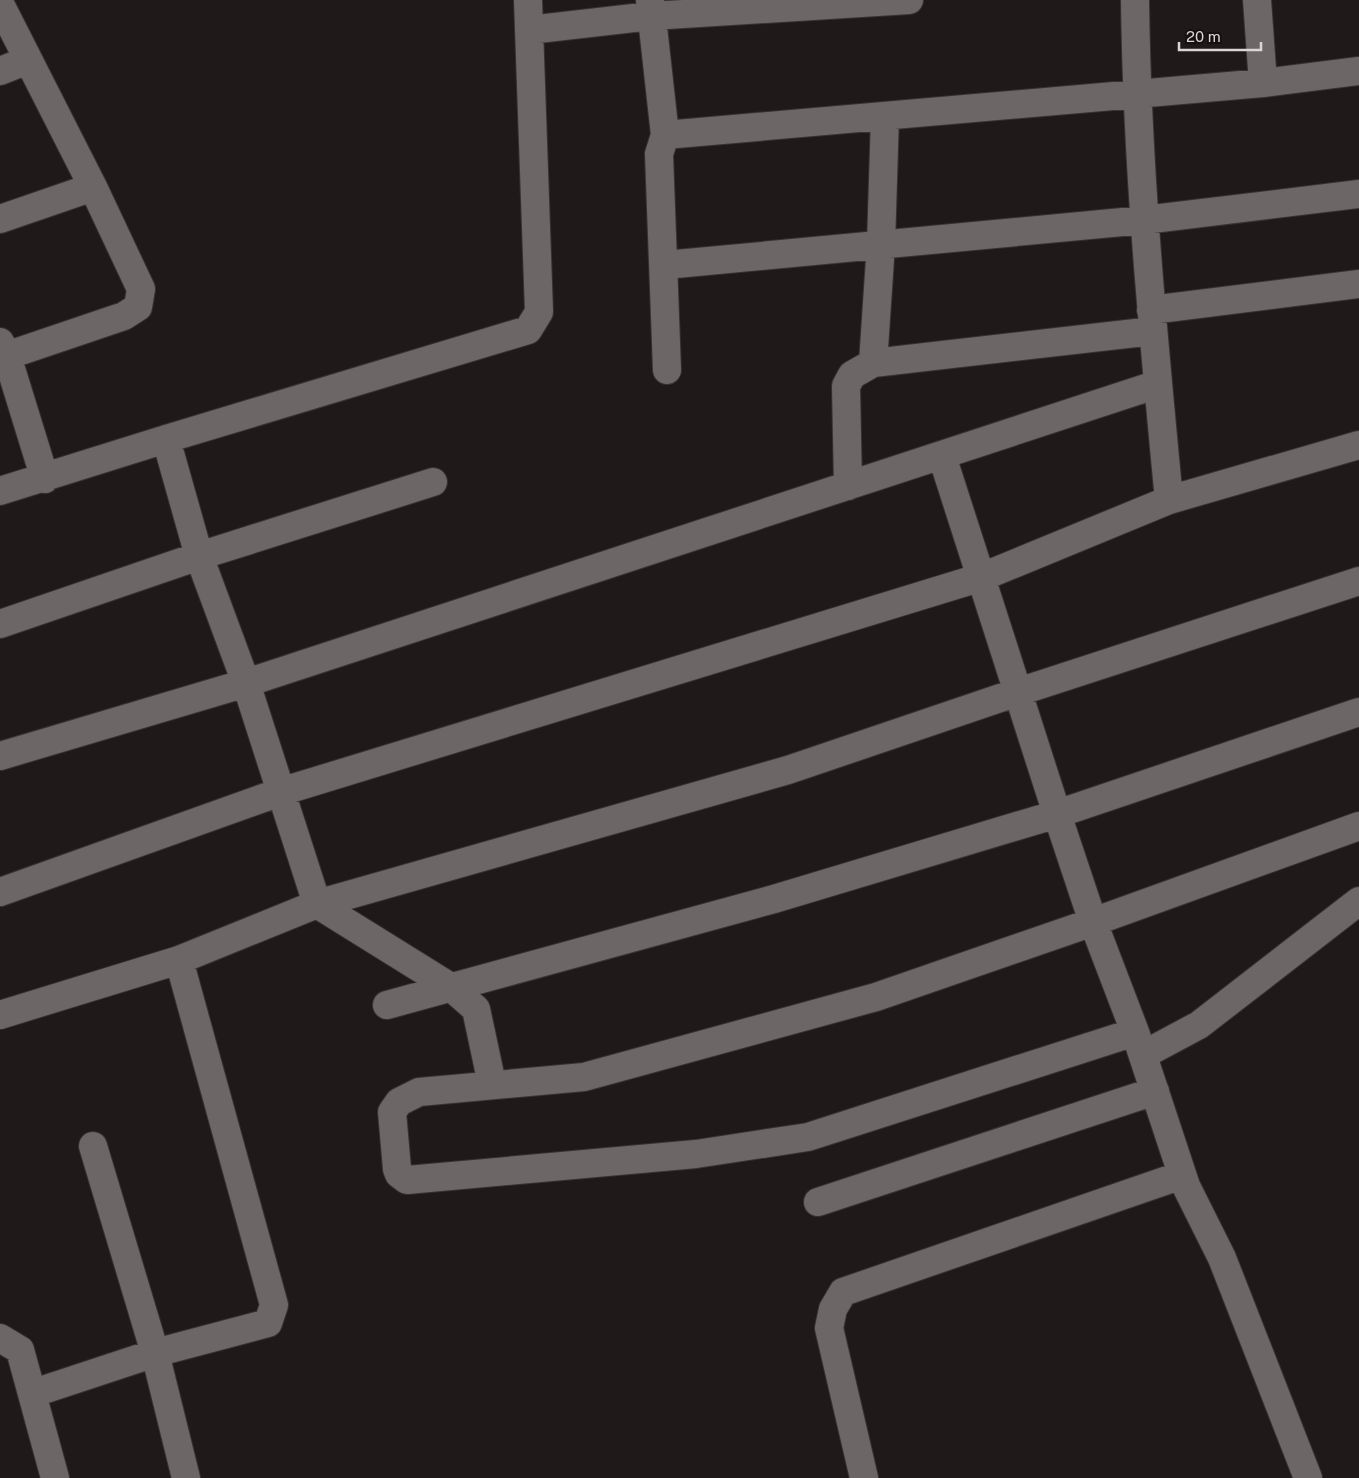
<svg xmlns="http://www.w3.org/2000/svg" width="1359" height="1478" font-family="'Public Sans',sans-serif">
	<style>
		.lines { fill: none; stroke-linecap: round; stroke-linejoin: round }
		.minor-casing { stroke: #373333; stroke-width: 30 }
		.minor { stroke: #6d6666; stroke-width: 28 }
	</style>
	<rect width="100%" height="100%" fill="#1f191a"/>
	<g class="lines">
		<g class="minor-casing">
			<path id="minor" d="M650,0l15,135 -6,19 8,216
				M1135,0c2,167 18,333 34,500
				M1257,0l6,83
				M0,4l93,183 48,102 -3,18 -14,9 -124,42
				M529,30l122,-14 258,-16
				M0,71l28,-11
				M665,135l598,-52 96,-12
				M0,219l93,-32
				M665,265l479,-45 215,-26
				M1151,310l208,-26
				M0,342l7,14 38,123
				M873,363l8,-119 4,-128
				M166,439l33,117 47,127 71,221 135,84 24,21 16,75
				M942,456l115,358 36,108 42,110 51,154 36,72 86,220
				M848,486l-2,-100 6,-11 21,-12 280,-32
				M0,491l166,-52 362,-109 11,-18 -11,-312
				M0,624l199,-68 234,-74
				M0,756l246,-73 912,-299
				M0,892l280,-100 702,-215 187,-77 190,-55
				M387,1005l387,-106 283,-85 302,-102
				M0,1015l179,-55 138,-56 471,-134 230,-78 341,-111
				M1135,1032l-327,105 -112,17 -289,26 -8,-6 -2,-5 -5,-57 7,-10 20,-10 165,-15 292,-80 217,-75 266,-96
				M1143,1055l56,-30 160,-124
				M93,1146l62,207 31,125
				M818,1202l337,-111
				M0,1338l20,12 35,128
				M34,1393l121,-40 113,-30 6,-18 -95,-345
				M864,1478l-35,-150 4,-19 10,-17 339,-117"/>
		</g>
		<use href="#minor" class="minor"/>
	</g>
	<path d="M1179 42v8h82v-8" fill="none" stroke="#dad6d6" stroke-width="2.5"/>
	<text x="1186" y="42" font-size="15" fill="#dad6d6" stroke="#161011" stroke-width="4" paint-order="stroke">20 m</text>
</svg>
